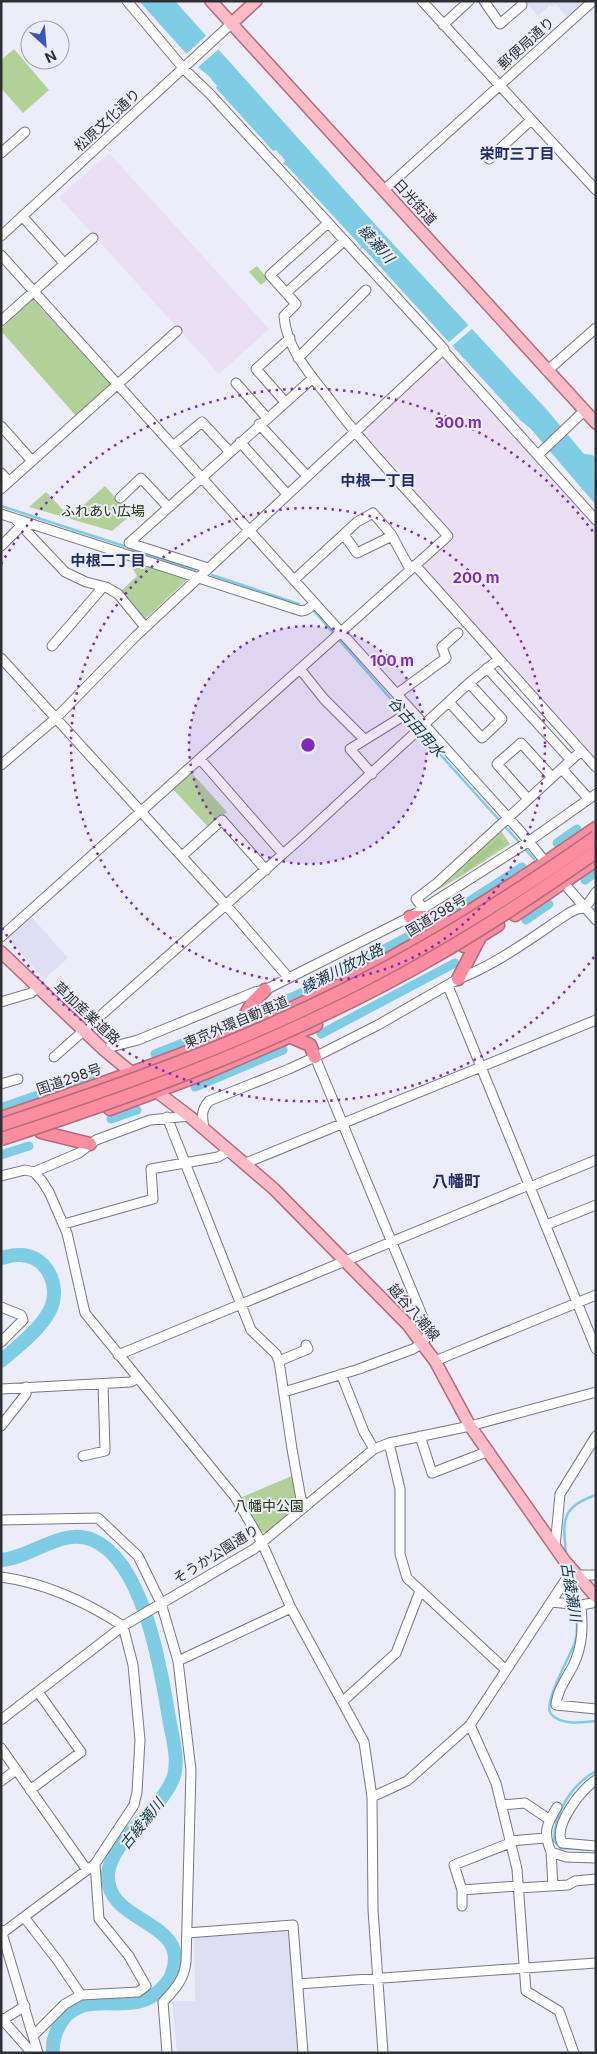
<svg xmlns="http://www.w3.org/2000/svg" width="597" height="2054" font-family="Inter,'Noto Sans JP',sans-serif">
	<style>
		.built { fill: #dde0f2 }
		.industrial { fill: #ebdff4 }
		.green { fill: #b2d199 }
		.forest { fill: #a8c88f }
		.water { fill: #7ecde5 }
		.pier { fill: #ecedf8 }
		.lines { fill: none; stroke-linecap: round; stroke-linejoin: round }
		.stream { stroke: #7ecde5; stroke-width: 2.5 }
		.canal { stroke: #7ecde5; stroke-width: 9 }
		.river { stroke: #7ecde5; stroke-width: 14 }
		.minor-casing { stroke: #777882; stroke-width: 11 }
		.major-casing { stroke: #b36c7a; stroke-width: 14 }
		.highway-casing { stroke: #b36c7a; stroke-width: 15 }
		.minor { stroke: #fff; stroke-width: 9 }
		.major { stroke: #fcbbc6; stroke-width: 11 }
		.highway { stroke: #fa8da0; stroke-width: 12 }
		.highway-bridge-casing { stroke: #b36c7a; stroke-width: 15; stroke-linecap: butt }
		.highway-bridge { stroke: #fa8da0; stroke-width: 12 }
		.ring { fill: none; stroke: #7b2cbf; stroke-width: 2.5; stroke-dasharray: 2.5 5 }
		.labels { text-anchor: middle; stroke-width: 4; stroke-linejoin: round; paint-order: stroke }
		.street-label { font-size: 14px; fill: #2f3034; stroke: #ecedf8 }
		.park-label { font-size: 14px; fill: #22360d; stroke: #ecedf8 }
		.neighbourhood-label { font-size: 15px; font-weight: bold; fill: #212e66; stroke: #ecedf8 }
		.water-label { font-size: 15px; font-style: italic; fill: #133943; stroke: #ecedf8 }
		.quarter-label { font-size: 16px; font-weight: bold; fill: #212e66; stroke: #ecedf8 }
		.centre { fill: #7b2cbf; stroke: #ecedf8; stroke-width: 2.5 }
		.ring-label { font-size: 15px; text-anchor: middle; font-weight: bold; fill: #7b2cbf; stroke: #ecedf8; stroke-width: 4; stroke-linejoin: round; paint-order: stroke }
	</style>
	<rect width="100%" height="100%" fill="#ecedf8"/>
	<path class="built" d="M525,1h61l-18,17 -12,-14 -4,3 -2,-2 -12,11z
		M29,914l39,44 -24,21 -39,-43z
		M285,1930l5,4 9,119h-122l-5,-52h23l-1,-64z"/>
	<path class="industrial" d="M109,153l160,176 -50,45 -160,-177z
		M438,362h10l148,165v232l-173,-193 31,-32 -91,-102z"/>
	<path class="green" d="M14,49l35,41 -26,23 -22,-25v-28z
		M257,266l11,13 -7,6 -12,-13z
		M33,299l78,86 -34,32 -76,-86v-2z
		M105,486l26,29 -19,16 -83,-24 17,-15 24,25z
		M133,560l56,18 -44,41 -24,-28 16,-15 -7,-12z
		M190,771l37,41 -18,16 -37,-40z
		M501,831l9,13 -47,31 -39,23z
		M294,1475l6,30 -33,27h-6l-21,-34z"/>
	<path class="forest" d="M499,837l5,7 -40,29 -1,-4z"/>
	<path class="water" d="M139,1h36l208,232 164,177 37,44 9,1 3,4 -2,4 2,42 -66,-77 -9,-7 -158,-173 -3,1 1,-3 -75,-81h-3l2,-5 -9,-10 -3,1 -57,-63 1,-2 -8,-10 -9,-7z"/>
	<path class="pier" d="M208,34l12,14 -24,21 -11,-14z
		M471,323l3,4 -23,20 -3,-4z"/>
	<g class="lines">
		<path class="stream" d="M1,506l123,40
			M132,549l63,21
			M212,575l87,29
			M314,611l102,117
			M420,732l99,110
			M525,849l9,10
			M566,1554c-3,-33 -6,-47 30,-59
			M567,1584l7,18
			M575,1608c2,10 3,24 0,34 -4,13 -33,62 -24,72 10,12 32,8 45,7
			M589,1850l-28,-2 -7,-7c0,-28 17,-56 42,-70"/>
		<path class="canal" d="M557,843l20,-14
			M585,880l11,-8
			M454,911l68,-44
			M526,920l23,-16
			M260,1011l39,-17 125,-66
			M321,1034l134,-71
			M155,1054l43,-17
			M195,1087l88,-37
			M3,1107l93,-32
			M111,1119l26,-9
			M1,1155l28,-9"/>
		<path class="river" d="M1,1258c5,-1 11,-3 16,-3 29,-2 45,31 33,55 -10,20 -33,37 -49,51
			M1,1560c31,-2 60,-33 92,-20 51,22 68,130 76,178 3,18 10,40 5,58 -12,35 -63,63 -66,98 -3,51 84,45 64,100 -4,11 -19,24 -31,27 -28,8 -62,-9 -81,23 -5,9 -8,18 -7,29"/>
		<g class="minor-casing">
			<path id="minor" d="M422,1l174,189
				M484,1l16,23 22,-19
				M443,25l26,-24
				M1,153l24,-21
				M489,159l42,-39
				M384,190l209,-189
				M22,216l42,47
				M1,236l230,-212
				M1,255l520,577 27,33
				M286,293l58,-52
				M1,321l92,-83
				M443,350l153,170
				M298,358l68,-68
				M547,371l49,-43
				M236,383l31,35
				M285,402l-29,-33 34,-31
				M259,424l48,52
				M1,426l31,35
				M240,442l47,52
				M173,446l29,-24 27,29
				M538,455l46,-44
				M1,473l8,9
				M1,489l176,-158
				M120,498l21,-20 27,29
				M1,514l300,97 5,-1 9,-6
				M14,518l51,54 21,10 20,5 12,7 27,33
				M344,535l13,18 35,-17
				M129,543l184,-165
				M129,543l79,25
				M1,546l20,-20
				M294,580l63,-58 16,-9 18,21 19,35
				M52,646l51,-59
				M1,658l225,247 62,72
				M499,659l97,108
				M487,668l84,92
				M300,669l24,30 40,40
				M397,694l49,-36 -4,-11 16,-14
				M449,702l33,36 20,-19 -33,-36
				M200,759l83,95
				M1,765l54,-46 81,-83 308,-287 -234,-255 -26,-25 -57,-68
				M562,769l27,30
				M372,774l-22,-25 50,-31
				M528,799l-31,-35 24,-21 31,34
				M182,856l40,-36 44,50
				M560,879l36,41
				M424,909l-8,-10 21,-16 144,-132
				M1,937l447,-401c-41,-46 -84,-90 -121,-140 -18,-23 -41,-49 -43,-80l12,-12 -26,-29 58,-52
				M448,986l148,363
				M1,1002l30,-9 7,-6
				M103,1049l35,-9 117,-48 10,-2 145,-73 118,-75 68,-48
				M54,1057l247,-219 168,-155 30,-24 -84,-94
				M1,1084l17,-5
				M167,1117l84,213 25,24 3,7 13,88 9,50 5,7
				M204,1128c-2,-12 -3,-18 5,-27l80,-32 26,-12 63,-32 80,-46c40,-15 76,-43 111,-66l8,-4 8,-1 11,-16
				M246,1163l350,-143
				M34,1172l45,-19 17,-13 54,-20 39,-4
				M1,1176l24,-6 9,2 8,9 7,11 18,41 18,80 150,184 27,46 29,65 73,134 8,55 1,113 10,143
				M530,1187l66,-27
				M64,1224l89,-25 -2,-30 67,-12 12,-7
				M546,1225l50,-20
				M1,1307l20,8 2,5 -22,22
				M118,1355l411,-170
				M279,1361l29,-12 -2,-4
				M435,1361l161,-66
				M341,1374l23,58 10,17
				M1,1389l130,-7 6,-4
				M284,1392l75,-23 54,-20 10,-6 6,-11 -114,-275
				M1,1426l25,-32v-7
				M420,1436l12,37 57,-22
				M389,1443l11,46v65l7,24 99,92
				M83,1456l22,-5 -2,-67
				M1,1520l97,-2 40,38 23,47 17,58 13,109 -5,192c-2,18 -11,27 -23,40l4,51
				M555,1547l5,-53 36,-58
				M577,1575h19
				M1,1577c45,6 84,24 122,49l10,39 7,75 -3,52 -3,13 -39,59 -94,70
				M596,1599l-4,4 -11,2c2,22 2,40 -8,61 -7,13 -16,25 -17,39l40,4
				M551,1602l30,3
				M178,1661l113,-53
				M342,1702l54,-49 24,-62
				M1,1720l122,-94 131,-77 120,-100 15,-6 81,-17 126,-34
				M470,1725l26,58 21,86 9,122 33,20 15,42
				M1,1748l86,122
				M596,1780c-15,9 -43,46 -34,63l34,3
				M1,1781l15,-11
				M30,1790l51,-38 -43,-60
				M372,1797l35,-16 63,-56 102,-155
				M501,1805l24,-2 25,17
				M557,1807c-11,18 -14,25 -6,45l15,5 30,1
				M510,1841l35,-3
				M551,1852l2,34
				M518,1888l50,-3 7,-4 21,-2
				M462,1890l56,-4
				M462,1906v-16l-8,-25 56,-22
				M24,1917l34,44 23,34
				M1,1930l37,123
				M187,1933l106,-8 10,128
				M298,1984l298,-21
				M1,2018l31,35
				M1,2021l24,-15
				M34,2035l31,-31 16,-9 57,-3 8,-6 -17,-30 -30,-37 -4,-55"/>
		</g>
		<g class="major-casing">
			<path id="major" d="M211,1l385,422
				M231,24l25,-23
				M1,952l102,97 29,24 57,43 85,73 134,136 27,36 35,65 94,134 32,37"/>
		</g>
		<g class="highway-casing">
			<path id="highway" d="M515,915l81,-55
				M410,917h15l27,7
				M464,946l34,-21
				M458,979l22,-42
				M233,1033l6,-6 13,-24 13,-13
				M291,1037l19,8 5,12
				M110,1109l95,-36 111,-48
				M1,1118c108,-36 215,-73 317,-122 98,-48 189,-106 278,-168
				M41,1132l49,12"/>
		</g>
		<use href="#minor" class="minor"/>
		<use href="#major" class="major"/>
		<use href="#highway" class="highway"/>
		<g class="highway-bridge-casing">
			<path id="highway-bridge" d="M1,1125c116,-38 231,-79 341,-134 89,-44 173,-97 254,-154
				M1,1139c149,-48 297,-104 433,-182 56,-32 109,-68 162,-105"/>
		</g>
		<use href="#highway-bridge" class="highway-bridge"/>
	</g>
	<circle cx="308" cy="745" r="119" fill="#7b2cbf" fill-opacity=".12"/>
	<g class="ring">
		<circle cx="308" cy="745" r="119"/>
		<circle cx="308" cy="745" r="237"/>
		<path d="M594 957A356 356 0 0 1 1 926M1 564A356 356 0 0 1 594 533"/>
	</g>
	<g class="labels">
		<g class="street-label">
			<text transform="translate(526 43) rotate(-42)" y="5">郵便局通り</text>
			<text transform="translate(107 120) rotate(-43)" y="5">松原文化通り</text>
			<text transform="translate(415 202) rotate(48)" y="5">日光街道</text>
			<text transform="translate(436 915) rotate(-31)" y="5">国道298号</text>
			<text transform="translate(87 1013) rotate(43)" y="5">草加産業道路</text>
			<text transform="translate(236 1022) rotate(-23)" y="5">東京外環自動車道</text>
			<text transform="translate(69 1079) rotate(-19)" y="5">国道298号</text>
			<text transform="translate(414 1312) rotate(49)" y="5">越谷八潮線</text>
			<text transform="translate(216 1554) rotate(-32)" y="5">そうか公園通り</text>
		</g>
		<g class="park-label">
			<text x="103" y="516">ふれあい広場</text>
			<text x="269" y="1511">八幡中公園</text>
		</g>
		<g class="neighbourhood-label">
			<text x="517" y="159">栄町三丁目</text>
			<text x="378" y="486">中根一丁目</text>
			<text x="108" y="566">中根二丁目</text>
		</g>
		<g class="water-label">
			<text transform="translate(376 244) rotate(48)" y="5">綾瀬川</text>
			<text transform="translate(416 727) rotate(48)" y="5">谷古田用水</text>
			<text transform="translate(342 969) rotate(-27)" y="5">綾瀬川放水路</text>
			<text transform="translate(571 1592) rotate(81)" y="5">古綾瀬川</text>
			<text transform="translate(142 1824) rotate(-51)" y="5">古綾瀬川</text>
		</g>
		<g class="quarter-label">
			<text x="456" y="1187">八幡町</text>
		</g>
	</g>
	<circle cx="308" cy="745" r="8" class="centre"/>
	<g class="ring-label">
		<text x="458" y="428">300 m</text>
		<text x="476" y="583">200 m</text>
		<text x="392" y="666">100 m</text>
	</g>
	<rect width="597" height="2054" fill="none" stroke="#2f3034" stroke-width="5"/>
	<g transform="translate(45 45) rotate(154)"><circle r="24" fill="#ecedf8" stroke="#a0a1aa"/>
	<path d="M0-4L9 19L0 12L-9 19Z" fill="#3d53c6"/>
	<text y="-8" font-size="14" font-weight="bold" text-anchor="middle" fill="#2f3034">N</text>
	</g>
</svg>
